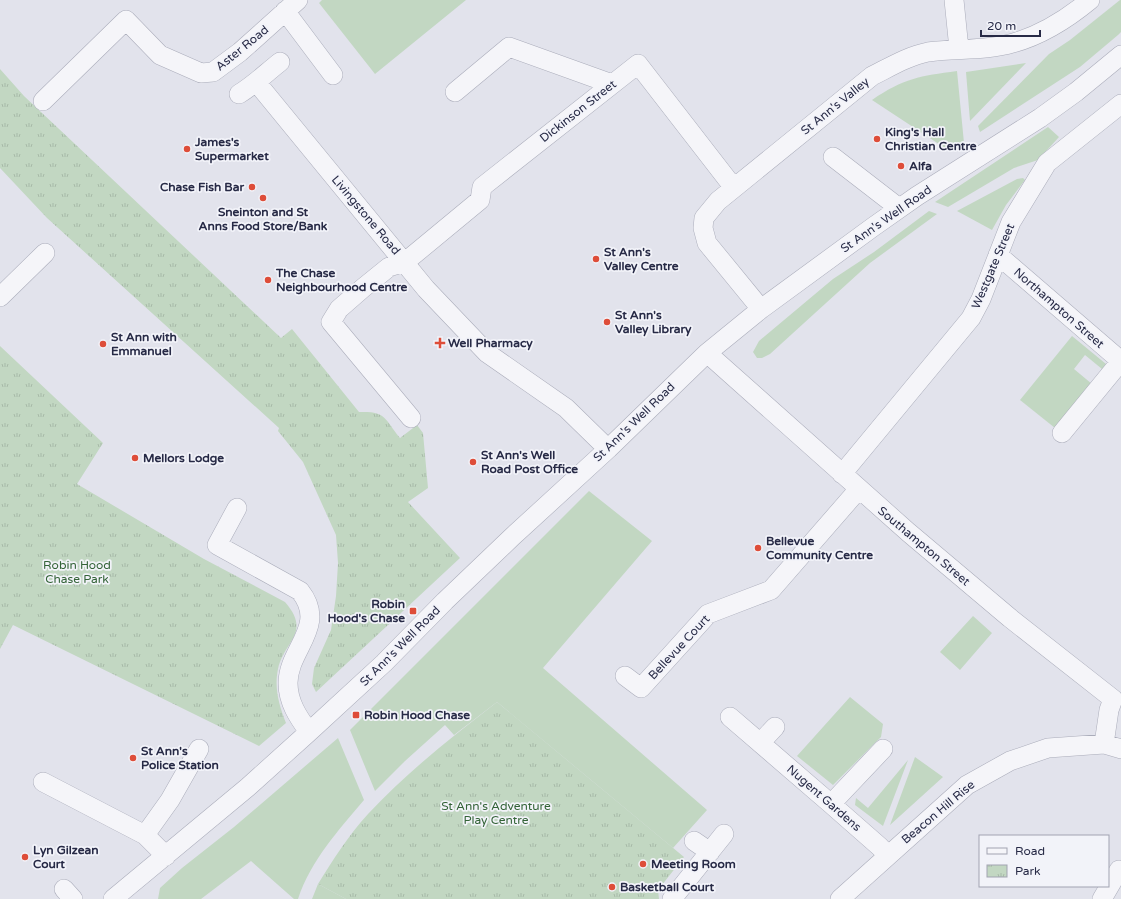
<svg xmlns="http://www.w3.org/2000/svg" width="1121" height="899" font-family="'Varela Round',sans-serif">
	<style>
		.green { fill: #c2d7c2 }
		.park { fill: url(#park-tufts) }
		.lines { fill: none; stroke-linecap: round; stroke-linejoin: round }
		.minor-casing { stroke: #aaacba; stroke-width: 20 }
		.minor { stroke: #f5f5f9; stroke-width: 19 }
		.poi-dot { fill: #de4d39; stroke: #f2f3f9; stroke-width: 1.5 }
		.labels { text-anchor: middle; stroke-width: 3.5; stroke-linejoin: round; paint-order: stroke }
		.street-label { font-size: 12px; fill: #272a46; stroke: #f2f3f9 }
		.poi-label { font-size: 12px; font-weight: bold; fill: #272a46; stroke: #f2f3f9; text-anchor: start }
		.park-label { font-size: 12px; fill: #336337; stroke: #f2f3f9 }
	</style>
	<defs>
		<pattern id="park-tufts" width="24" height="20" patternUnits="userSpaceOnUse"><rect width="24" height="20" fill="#c2d7c2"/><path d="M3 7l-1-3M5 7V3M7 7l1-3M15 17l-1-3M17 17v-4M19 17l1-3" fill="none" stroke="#a7b9a8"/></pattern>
	</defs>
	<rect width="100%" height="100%" fill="#e2e3ec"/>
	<path class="green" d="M322,0h144l-91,74 -56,-71z
		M1120,0h1v32l-3,3 -38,32 -100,65 -2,-6 71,-72 21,-14z
		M1026,63l-56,58 -4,-49z
		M957,71l7,72 -13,9 -79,-52c32,-22 48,-24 85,-29z
		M1048,127l11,10 -21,23 -24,8 -66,39 -13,-5z
		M1023,178l2,2 -19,25 -14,25 -35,-19 60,-32z
		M929,211l8,3 -67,49 -100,91 -8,4h-5l-4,-6 6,-11 74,-62 41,-27z
		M1072,336l34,28 -4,5 -17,-14 -11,14 18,15 -37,44 -35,-28z
		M589,491l63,50 -109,127 164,142 -34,38 -176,-146 -43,33 -9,-10 -40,36 -30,30 -25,-61z
		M973,616l19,17 -32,37 -20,-18z
		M850,697l33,27 -2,13 -48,48 -36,-29z
		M338,738l26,62c-26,31 -53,60 -66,99h-4l-43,-38 -50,38h-43l2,-11 22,-20 52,-41z
		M915,757l28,20 -53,48z
		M908,760l-25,66 -28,-21 1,-7 12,10z
		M318,884l28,15h-34z"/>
	<path class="park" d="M0,69l24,27 257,242 11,-9 67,83c27,-1 25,6 41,26l17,-13 6,8 5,55 -20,14 52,56 -144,134 -4,-8 2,-16 17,-38 5,-34 2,-33 -2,-28 -33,-73 -25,-31 1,-3 -232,-210 -47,-50z
		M0,346l103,97 -26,41 127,75 81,43c27,31 -1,39 -7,67 -4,19 1,36 8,54l-27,23 -246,-121 -13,24z
		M497,702l187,155 -26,33 1,9h-313l-28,-15c15,-24 30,-48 50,-70 39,-42 84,-77 129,-112z"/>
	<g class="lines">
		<g class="minor-casing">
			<path id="minor" d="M954,0l5,49
				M285,11l48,64
				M257,83l169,206 61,64 79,55 42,41
				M455,92l54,-45 103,37
				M239,94c15,-9 27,-21 41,-32
				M43,101l83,-81 34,35 41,18 12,-1 27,-20 58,-52
				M833,157l66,51
				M998,255l123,106
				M0,297l45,-44
				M761,309l-54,-66 -4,-15 1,-10 14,-17 154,-125c18,-9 36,-20 56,-24 28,-4 58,-1 85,-9 29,-8 54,-24 77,-43
				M707,353l201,179 102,86 103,81 -4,11 -5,34
				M411,418l-80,-96 8,-13 24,-21 26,-21 16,-5 75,-62 2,-13 156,-123 96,124
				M1062,433l59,-72
				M842,474l129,-156 10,-19 30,-77 36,-59 74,-59
				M237,508l-20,37 83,46c28,35 -12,58 -12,92 0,19 10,34 21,49
				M625,676l16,12 67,-74 63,-24 87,-100
				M730,717l101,87 49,43 7,8
				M761,742l14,-15
				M43,782l102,53
				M831,804l52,-55
				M694,841l16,11
				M166,856l-21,-21 25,-35 29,-51
				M64,889l9,10
				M113,899l135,-112 61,-55 75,-69 61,-62 67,-64 96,-88 99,-96 54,-44 112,-82 44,-31 123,-78 36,-26 45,-37
				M672,899l52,-65
				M840,899l127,-114 43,-24 38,-13 56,-4 17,5
				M1102,899l17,-29"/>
		</g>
		<use href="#minor" class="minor"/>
	</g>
	<g class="poi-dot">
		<circle cx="877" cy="139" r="4"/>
		<circle cx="187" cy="149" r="4"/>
		<circle cx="901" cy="166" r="4"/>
		<circle cx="252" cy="187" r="4"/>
		<circle cx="263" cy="198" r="4"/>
		<circle cx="596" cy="259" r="4"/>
		<circle cx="268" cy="280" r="4"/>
		<circle cx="607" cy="322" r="4"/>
		<path d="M438 337h4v4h4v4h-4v4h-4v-4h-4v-4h4z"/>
		<circle cx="103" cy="344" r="4"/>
		<circle cx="135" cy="458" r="4"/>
		<circle cx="473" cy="462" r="4"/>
		<circle cx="758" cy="548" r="4"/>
		<rect x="409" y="607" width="8" height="8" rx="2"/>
		<rect x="352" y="711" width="8" height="8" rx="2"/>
		<circle cx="133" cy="758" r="4"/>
		<circle cx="25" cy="857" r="4"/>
		<circle cx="643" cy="864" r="4"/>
		<circle cx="612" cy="887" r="4"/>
	</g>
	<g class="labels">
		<g class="street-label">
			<text transform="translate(242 48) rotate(-39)" y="4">Aster Road</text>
			<text transform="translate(835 106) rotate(-39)" y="4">St Ann's Valley</text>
			<text transform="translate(578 111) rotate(-38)" y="4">Dickinson Street</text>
			<text transform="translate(366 215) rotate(50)" y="4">Livingstone Road</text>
			<text transform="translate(886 219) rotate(-35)" y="4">St Ann's Well Road</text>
			<text transform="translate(993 266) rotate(-67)" y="4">Westgate Street</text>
			<text transform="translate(1059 308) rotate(41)" y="4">Northampton Street</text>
			<text transform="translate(634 422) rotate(-44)" y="4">St Ann's Well Road</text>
			<text transform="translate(924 546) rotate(40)" y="4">Southampton Street</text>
			<text transform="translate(400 646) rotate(-45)" y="4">St Ann's Well Road</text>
			<text transform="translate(679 647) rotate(-47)" y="4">Bellevue Court</text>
			<text transform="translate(824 798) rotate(41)" y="4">Nugent Gardens</text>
			<text transform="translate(938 812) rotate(-40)" y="4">Beacon Hill Rise</text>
		</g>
		<g class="poi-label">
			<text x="885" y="136">King's Hall<tspan x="885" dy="14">Christian Centre</tspan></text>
			<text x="195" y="146">James's<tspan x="195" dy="14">Supermarket</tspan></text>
			<text x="909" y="170">Alfa</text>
			<text x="244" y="191" text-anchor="end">Chase Fish Bar</text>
			<text x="263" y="216" text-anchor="middle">Sneinton and St<tspan x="263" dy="14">Anns Food Store/Bank</tspan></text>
			<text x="604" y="256">St Ann's<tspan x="604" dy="14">Valley Centre</tspan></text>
			<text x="276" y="277">The Chase<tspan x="276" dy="14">Neighbourhood Centre</tspan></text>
			<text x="615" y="319">St Ann's<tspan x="615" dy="14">Valley Library</tspan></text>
			<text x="111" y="341">St Ann with<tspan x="111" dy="14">Emmanuel</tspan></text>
			<text x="448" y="347">Well Pharmacy</text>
			<text x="481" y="459">St Ann's Well<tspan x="481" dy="14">Road Post Office</tspan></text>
			<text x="143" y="462">Mellors Lodge</text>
			<text x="766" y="545">Bellevue<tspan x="766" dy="14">Community Centre</tspan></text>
			<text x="405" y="608" text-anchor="end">Robin<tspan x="405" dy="14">Hood's Chase</tspan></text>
			<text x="364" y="719">Robin Hood Chase</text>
			<text x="141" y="755">St Ann's<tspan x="141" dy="14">Police Station</tspan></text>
			<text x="33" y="854">Lyn Gilzean<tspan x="33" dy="14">Court</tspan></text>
			<text x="651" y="868">Meeting Room</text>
			<text x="620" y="891">Basketball Court</text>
		</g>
		<g class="park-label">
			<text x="77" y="569">Robin Hood<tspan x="77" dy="14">Chase Park</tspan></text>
			<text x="496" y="810">St Ann's Adventure<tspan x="496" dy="14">Play Centre</tspan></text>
		</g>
	</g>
	<rect x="979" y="835" width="130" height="52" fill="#f2f3f9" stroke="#a1a3b1"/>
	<rect x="987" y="848" width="20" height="6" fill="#f5f5f9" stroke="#a1a3b1"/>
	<text x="1015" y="855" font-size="12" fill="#272a46">Road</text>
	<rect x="987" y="865" width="20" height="12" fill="url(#park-tufts)" stroke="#a1a3b1"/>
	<text x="1015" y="875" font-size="12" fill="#272a46">Park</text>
	<path d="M981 30v6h59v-6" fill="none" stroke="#272a46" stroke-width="2"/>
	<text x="987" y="30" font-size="12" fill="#272a46" stroke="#f2f3f9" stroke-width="3" paint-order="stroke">20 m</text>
</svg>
